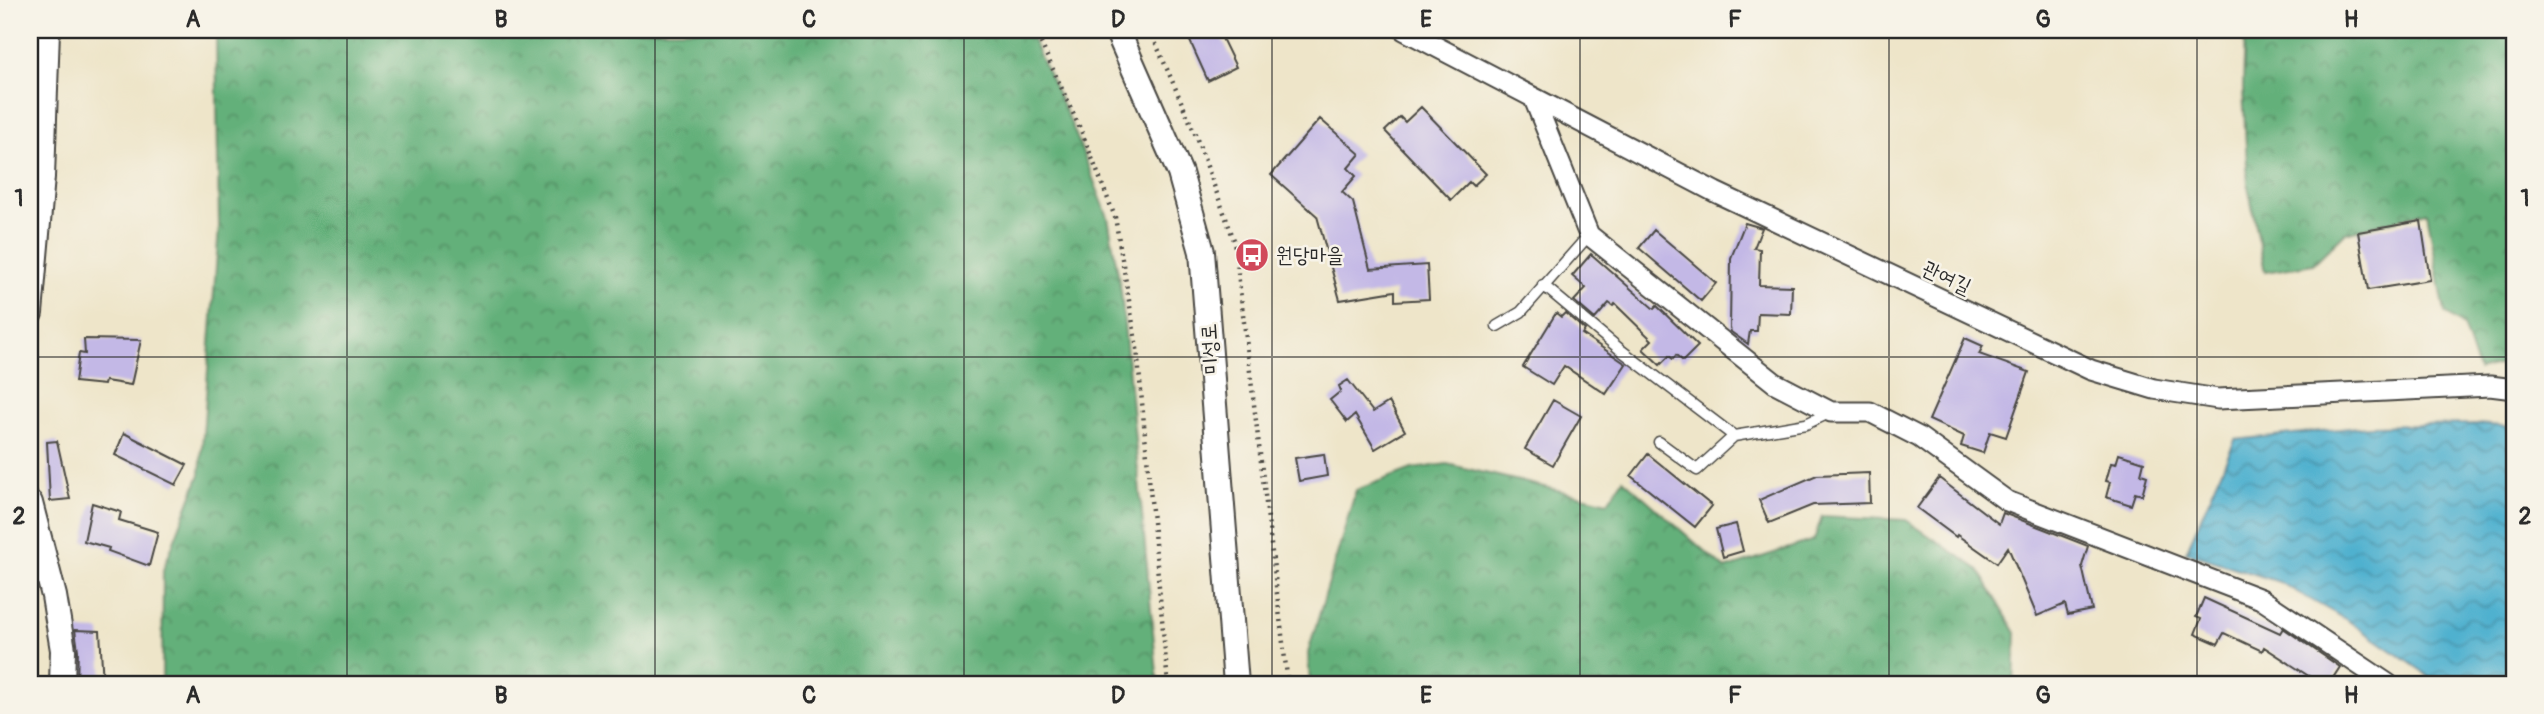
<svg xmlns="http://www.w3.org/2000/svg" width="2544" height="714" font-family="Pangolin,'Poor Story',sans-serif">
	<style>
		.forest { fill: url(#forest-crowns); stroke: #486e52; stroke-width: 2 }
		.water { fill: url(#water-waves); stroke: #3e6e7d; stroke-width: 2 }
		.building { fill: #c3b8e6 }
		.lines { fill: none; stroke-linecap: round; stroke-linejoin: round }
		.service-casing { stroke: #484743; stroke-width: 13 }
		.minor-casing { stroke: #484743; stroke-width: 23 }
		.tertiary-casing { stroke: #484743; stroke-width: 28 }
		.path { stroke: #484743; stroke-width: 4.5; stroke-dasharray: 2 5; stroke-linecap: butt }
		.service { stroke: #fff; stroke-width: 10 }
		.minor { stroke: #fff; stroke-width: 19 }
		.tertiary { stroke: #fff; stroke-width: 24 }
		.grid { fill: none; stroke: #2b2b2b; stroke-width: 2; stroke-opacity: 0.55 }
		.labels { text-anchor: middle; stroke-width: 5; stroke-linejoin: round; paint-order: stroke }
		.poi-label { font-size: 21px; fill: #2b2b2b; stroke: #f7f3e8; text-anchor: start }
		.street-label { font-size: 21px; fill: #2b2b2b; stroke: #f7f3e8 }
		.neatline { fill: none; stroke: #2b2b2b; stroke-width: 2.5 }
		.grid-label { font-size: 23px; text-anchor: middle; font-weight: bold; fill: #2b2b2b }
	</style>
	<defs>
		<pattern id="forest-crowns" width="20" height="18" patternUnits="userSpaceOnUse" patternTransform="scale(1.75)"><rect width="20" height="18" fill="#64b07a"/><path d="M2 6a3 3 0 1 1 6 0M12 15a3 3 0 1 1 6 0" fill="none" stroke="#538f64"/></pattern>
		<pattern id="water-waves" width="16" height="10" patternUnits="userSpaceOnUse" patternTransform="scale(1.75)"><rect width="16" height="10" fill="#50b1cf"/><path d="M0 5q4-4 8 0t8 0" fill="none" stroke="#4390a8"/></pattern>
	</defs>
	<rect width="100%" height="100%" fill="#f7f3e8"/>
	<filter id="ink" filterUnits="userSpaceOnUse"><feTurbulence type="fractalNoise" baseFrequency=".0143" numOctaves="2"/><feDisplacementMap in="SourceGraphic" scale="14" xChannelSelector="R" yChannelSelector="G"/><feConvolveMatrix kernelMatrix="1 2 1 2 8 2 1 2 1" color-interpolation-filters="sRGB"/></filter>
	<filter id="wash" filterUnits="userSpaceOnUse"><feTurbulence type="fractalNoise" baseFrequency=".00686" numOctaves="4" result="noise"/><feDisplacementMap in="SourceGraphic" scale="28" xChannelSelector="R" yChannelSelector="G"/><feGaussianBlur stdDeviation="1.57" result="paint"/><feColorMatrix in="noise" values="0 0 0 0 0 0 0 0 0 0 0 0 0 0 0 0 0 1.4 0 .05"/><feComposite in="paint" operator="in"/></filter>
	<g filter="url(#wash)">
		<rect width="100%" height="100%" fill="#eee5c9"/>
		<path class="forest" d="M216,30h812l46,100 34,87 13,74 37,393h-996l1,-114 37,-96 19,-247z
			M2245,30h269v331l-36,9 -15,-44 -18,-13 -18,-101 -82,21 -32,31 -48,8 -17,-86 -5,-97z
			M1447,464l161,38 15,-23 102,90 89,-29 8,-24 84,4 73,50 37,63 -2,51h-704l-2,-31 48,-163 56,-21z"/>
		<path class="water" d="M2477,424l37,3v257h-78l-14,-13 -75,-51 -68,-38 -93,-30 49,-112 133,-14z"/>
		<g id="blocks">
			<path class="building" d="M1185,30h33l18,37 -28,14z
				M1421,107l65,67 -13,12 -4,-4 -18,18 -66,-69 15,-14 5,5z
				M1320,119l40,35 -12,14 8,8 -14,16 11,10 17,67 57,-4 2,34 -34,2v-10l-55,9 -23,-84 -46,-41z
				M2421,221l9,59 -62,10 -10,-58z
				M1745,223l17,5 -8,20 6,1 -1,36 33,1 -1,28 -33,-1 -1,18h-7l-2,13 -17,-12 -1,-4 1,-70z
				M1654,230l62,53 -15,18 -62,-53z
				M1591,254l63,55 3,-3 41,40 -15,15 -7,-6 -3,4 -4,-3 -9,9 -17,-16 9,-9 -37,-36 -2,2 -4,-3 -14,16 -21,-18 12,-13 -14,-12z
				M1556,313l5,4 4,-4 20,17 -3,4 44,30 -20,30 -42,-28 -12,19 -29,-18z
				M1965,338l18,8 -4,8 50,18 -23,65 -16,-5 -7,21 -22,-7 3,-10 -35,-16z
				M84,339l57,1 -10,45 -26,-4 -1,4 -29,-3 4,-29 6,1z
				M1348,380l25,32 16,-10 16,29 -30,18 -20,-34 -8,7 -17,-22 11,-9 -2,-5z
				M1553,400l28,16 -28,49 -28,-16z
				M124,433l63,32 -11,20 -61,-30z
				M57,441l13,58 -20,2 -3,-59z
				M1324,454l3,22 -28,5 -4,-23z
				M1648,454l64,52 -17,21 -64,-51z
				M2119,454l25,8 -3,12 6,2 -5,19 -7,-2 -4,12 -25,-8 4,-15 -4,-1 5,-18 5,1z
				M1869,473l1,30 -57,2 -44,18 -10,-23 58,-25z
				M1939,478l60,46 4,-11 85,33 -6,20 10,44 -24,5 -3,-11 -28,12 -29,-69 -11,16 -40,-28 -1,2 -39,-29z
				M92,503l29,9 -2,8 39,12 -9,34 -41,-15 1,-3 -25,-7z
				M1736,524l7,27 -20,6 -7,-28z
				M2204,598l76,35 3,-5 57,39 -11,17h-8l-57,-37 -2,4 -38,-18 -6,11 -23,-10 6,-15 -5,-2z
				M75,630l25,1 3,53h-26l1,-34z"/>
		</g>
	</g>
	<g filter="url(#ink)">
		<use href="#blocks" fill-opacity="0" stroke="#484743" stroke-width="2"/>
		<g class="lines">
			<g class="service-casing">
				<path id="service" d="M1543,285l79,66 112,85 72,-12 23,-11
					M1497,326l24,-14 68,-77
					M1659,442l38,28 37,-34"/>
			</g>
			<g class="minor-casing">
				<path id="minor" d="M1404,30l311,162 376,178 63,19 64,10 272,-13 24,3
					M1534,99l55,136 186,148 56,29h39l49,25 88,64 254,98 127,85"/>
			</g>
			<g class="tertiary-casing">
				<path id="tertiary" d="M1117,30l63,143 22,79 34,432
					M30,313l12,-136 5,-147
					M30,503l24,93 9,54 -1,34"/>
			</g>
			<path class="path" d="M1035,30l48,105 32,82 22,131 31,336
				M1150,30l44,101 40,109 54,444"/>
			<use href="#service" class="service"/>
			<use href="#minor" class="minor"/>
			<use href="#tertiary" class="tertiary"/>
		</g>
	</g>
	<path class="grid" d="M347,30v654M655,30v654M964,30v654M1272,30v654M1580,30v654M1889,30v654M2197,30v654M30,357h2484"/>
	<defs>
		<g id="bus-disc" transform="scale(1.75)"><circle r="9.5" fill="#d1495b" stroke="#f7f3e8"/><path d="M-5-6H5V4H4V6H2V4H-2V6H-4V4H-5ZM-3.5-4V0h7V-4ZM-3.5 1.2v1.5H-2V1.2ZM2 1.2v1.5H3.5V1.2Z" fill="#fff"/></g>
	</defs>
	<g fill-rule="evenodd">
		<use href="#bus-disc" x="1252" y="255"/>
	</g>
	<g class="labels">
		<g class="poi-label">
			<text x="1276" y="262">원당마을</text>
		</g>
		<g class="street-label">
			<text transform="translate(1947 277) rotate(25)" y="7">관여길</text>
			<text transform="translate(1210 349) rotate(-94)" y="7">미성로</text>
		</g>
	</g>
	<rect width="2544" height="714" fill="none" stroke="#f7f3e8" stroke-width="77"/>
	<rect x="38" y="38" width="2468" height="638" class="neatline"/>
	<g class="grid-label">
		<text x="193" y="27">A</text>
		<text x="501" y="27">B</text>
		<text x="809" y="27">C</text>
		<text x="1118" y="27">D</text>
		<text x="1426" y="27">E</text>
		<text x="1735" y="27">F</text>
		<text x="2043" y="27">G</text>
		<text x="2351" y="27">H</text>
		<text x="19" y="206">1</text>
		<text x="2525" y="206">1</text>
		<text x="19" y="524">2</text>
		<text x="2525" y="524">2</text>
		<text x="193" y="703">A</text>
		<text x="501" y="703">B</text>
		<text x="809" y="703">C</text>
		<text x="1118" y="703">D</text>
		<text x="1426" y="703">E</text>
		<text x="1735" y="703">F</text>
		<text x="2043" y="703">G</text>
		<text x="2351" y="703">H</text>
	</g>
</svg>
